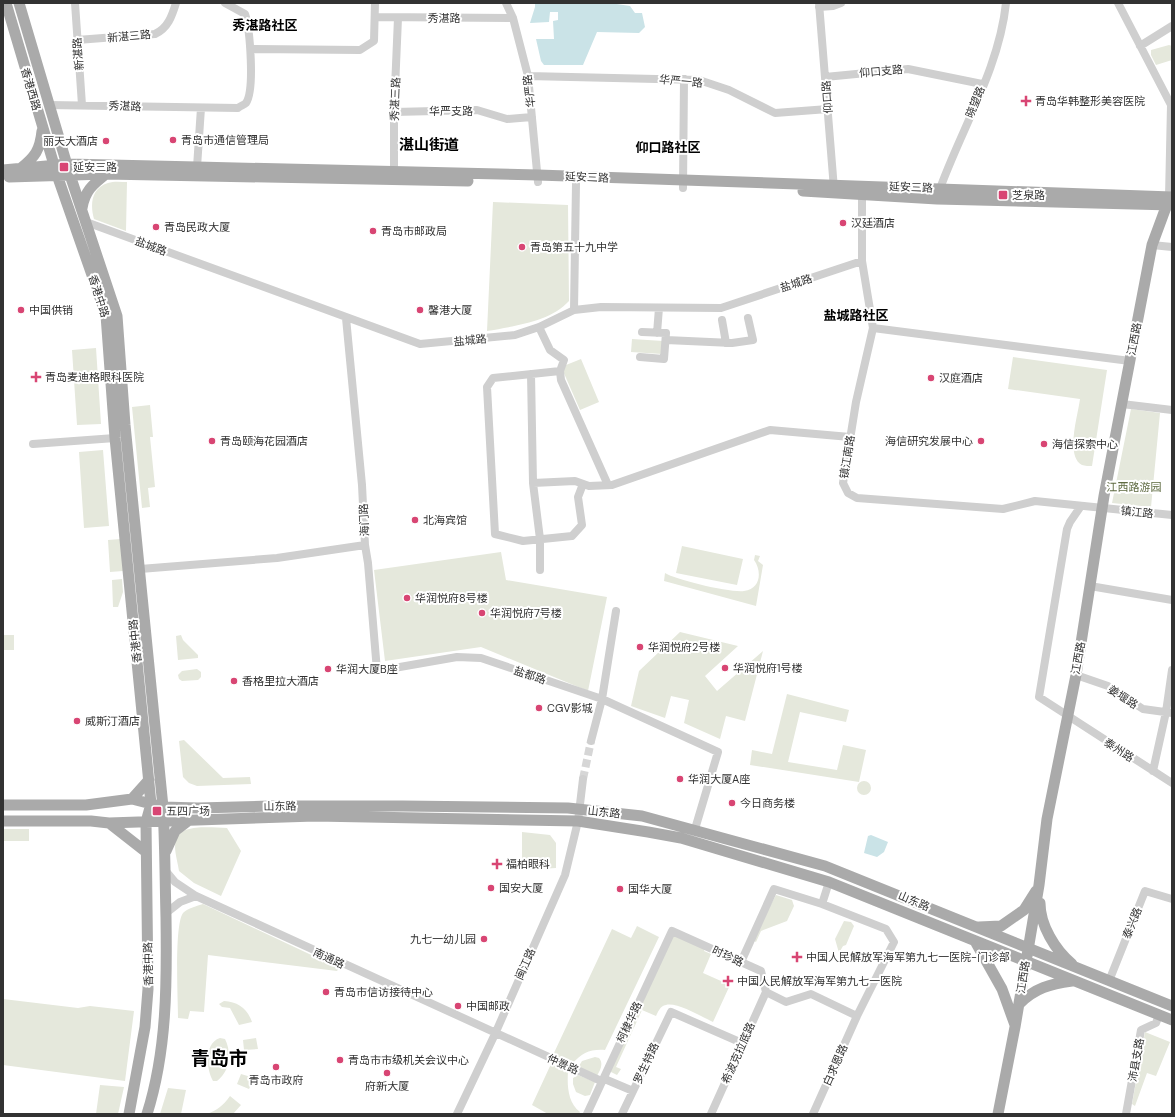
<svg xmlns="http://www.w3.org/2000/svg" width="1175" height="1117" font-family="'DM Sans','Noto Sans SC',sans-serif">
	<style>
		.green { fill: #e5e8dc }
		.water { fill: #cae3e7 }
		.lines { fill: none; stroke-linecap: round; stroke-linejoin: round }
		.minor-tunnel { stroke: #d6d6d6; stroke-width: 8; stroke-dasharray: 8 4; stroke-linecap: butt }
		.minor { stroke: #cfcfcf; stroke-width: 8 }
		.major { stroke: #aaa; stroke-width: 11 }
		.poi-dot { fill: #d84573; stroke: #fff; stroke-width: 1.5 }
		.labels { text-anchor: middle; stroke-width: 4; stroke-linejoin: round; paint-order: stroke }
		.street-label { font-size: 11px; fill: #323232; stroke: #fff }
		.poi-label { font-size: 11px; fill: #323232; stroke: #fff; text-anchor: start }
		.park-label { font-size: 11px; fill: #5f6b42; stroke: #fff }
		.quarter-label { font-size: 13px; font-weight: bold; fill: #000; stroke: #fff }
		.district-label { font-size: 15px; font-weight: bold; fill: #000; stroke: #fff }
		.town-label { font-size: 19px; font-weight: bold; fill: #000; stroke: #fff }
	</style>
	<rect width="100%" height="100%" fill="#fff"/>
	<path class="green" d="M1169,45l3,1v14l-16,5 -5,-10v-5z
		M127,182l-1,49 -32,-12c-4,-14 -3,-31 14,-36 6,-2 13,-1 19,-1z
		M493,202l75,3 1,96c-19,21 -55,25 -82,30z
		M632,339l31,2 -1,13 -31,-2z
		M96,348l5,76 -24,1 -5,-75z
		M1013,357l94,13 -15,96c-3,0 -7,0 -10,-1 -17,-9 -4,-50 -2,-66l-72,-10z
		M581,359l18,43 -19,8 -17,-39 3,-6z
		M150,405l3,32h-3l5,50 -7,1 2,19 -8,1 -10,-101z
		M1131,409l29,4 -9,94 -39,-4z
		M103,450l6,76 -25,2 -5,-76z
		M121,539l2,32 -13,1 -2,-32z
		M682,546l61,13 -6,26 -61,-12z
		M501,552l5,28 101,17 -19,94 -107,-44 -96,14 -11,-91z
		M755,555l5,1 -2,5 5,4 -7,41 -92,-25 1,-8c11,7 66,20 79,18 17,-2 18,-20 10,-31z
		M122,579l1,13 -5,15h-5l-1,-27z
		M680,632l58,14 -33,30 12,15 46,-40 -18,70 -19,-5 -6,23 -36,-16 5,-23 -18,-4 -6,22 -34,-12 8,-35z
		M3,635h11v15h-11z
		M181,635l2,5 15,15v3l-20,2 -2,-24z
		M197,669l4,3v5l-3,3 -16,1 -3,-2 -1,-4 4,-4z
		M787,694l62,16 -3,12 -46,-10 -12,50 49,8 6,-25 23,5 -7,32 -109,-17 2,-15 20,4z
		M184,740l39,38 27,-1 1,7 -54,2 -8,-3 -6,-6 -4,-36z
		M857 788a7 7 0 1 1 14 0a7 7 0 1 1-14 0Z
		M227,828l14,23 -20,45 -27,-13 -15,-12c-1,-8 -6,-23 -3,-31 5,-17 36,-12 51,-12z
		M3,829h26v12h-26z
		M522,832l28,3 6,8v25l-34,2z
		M776,895l16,5 2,6 -7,15 -26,10 -5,11 -4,-2z
		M203,904l136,64 -2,3 -129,-16 -4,57 -14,-1 -2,8 -10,-1c0,-19 -4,-92 5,-105 5,-5 14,-7 20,-9z
		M844,921l7,1 3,4 -8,19 -3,1 -4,7 -4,-14z
		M637,926l22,11 -54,113c-15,-1 -23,3 -33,14l-19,-9 59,-126 19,9z
		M672,934l33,14 -1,3 7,3 -8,19 27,12 -17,37c-11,-5 -36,-20 -47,-17 -6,1 -8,7 -10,11l-14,-6 -26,57 5,2 -4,6 -8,-4z
		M3,999l75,9 12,-2 44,5 -9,70 -122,-16z
		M224,1001c14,1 23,7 28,21l-13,3 -9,-17 -8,-1 -3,-3z
		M1145,1032l25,10 -14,34 -9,-3 -12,33 -3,-2z
		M220,1038l5,1c7,14 5,32 -8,42h-4c-7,-12 -9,-38 7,-43z
		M256,1038l2,11 -14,1 -1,-10z
		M595,1057l4,1c5,6 1,12 -2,18l-17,-7 -1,-3 3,-5z
		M551,1064l17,8c-1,14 0,31 12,40l-1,2h-31l-16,-9z
		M241,1074l13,4 -5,11 -12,-5z
		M578,1075l17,7 -5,13 -5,1 -9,-4 -3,-8v-6z
		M100,1085l24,2 -6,27h-22z
		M168,1088l18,2 -5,24h-21z
		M230,1096l11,9 -8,9h-26c10,-4 16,-8 23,-18z"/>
	<path class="water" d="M535,3h75l20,3 5,7h7l3,14 -6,6 -42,-1 -14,33h-39l-3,-4 -5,-22h18l-1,-18 5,-1v-8h-8l-1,10 -19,1 5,-16z
		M871,835l17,7 -4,10 -7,5 -13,-4 4,-17z"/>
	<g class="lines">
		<path class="minor-tunnel" d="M583,779l8,-38"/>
		<path class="minor" d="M75,3l7,102
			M506,3l7,15 15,58 10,106
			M819,3l15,186
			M1118,3l53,102 -2,92
			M819,7l14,-1 8,-3
			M375,17l138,1
			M77,40l78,-6c13,-6 17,-18 21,-31
			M1140,46l32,-20
			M251,49l109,1 14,-9 1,-38
			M528,76l171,4 30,10 46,23 53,-4
			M825,77l83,-8 74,15
			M49,105l189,3c2,-2 6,-3 8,-5 9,-13 4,-74 -1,-89l-20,-11
			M394,112l83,-2 30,9 25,-2
			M197,167l4,-59
			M394,177v-65l4,-94
			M683,188l1,-109
			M862,190v71l11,67 -17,74 -13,81 5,10 9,5 146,11 32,-8 137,14
			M938,194c22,-63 61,-124 68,-191
			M86,222l334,122 95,-9 24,-8 35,-17 27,-3 120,1 141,-47
			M1152,245l20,2
			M574,310l2,-126
			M722,320l4,23
			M539,327l11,23 14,10 -4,11 1,9 47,105
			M873,328l257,33
			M657,333l2,-25
			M666,340l66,3 21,-3 -5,-22
			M640,357l24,2 2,-26 -24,-1
			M560,371l-67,7 -6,9 8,147 28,7 49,-5 10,-11 -4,-28 5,-13
			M531,374l2,109 7,56v31
			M1122,404l50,6
			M33,444l82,-6
			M533,483l42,-2 14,5 23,-1 158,-55 80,7
			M1081,506l-11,16 -3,7 -28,168 133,86
			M365,545l3,18 9,108 80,-14 24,1 121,41 116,53 -23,77
			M140,569l137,-11 88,-13 -3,-60 -16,-167
			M1090,586l82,14
			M1076,675l32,11 35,23 29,4
			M591,741l11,-42 14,-88
			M1153,771l13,-59 6,-42
			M165,870l10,12 21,14 403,184h8l26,11
			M822,904l7,-22
			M166,913l14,-11 16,-6
			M741,962l33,-73 48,15 64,25 8,13 -37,74 -44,98
			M1109,981l36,-90 27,8
			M457,1114l38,-80 70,-159 13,-54 5,-42
			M587,1114l85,-183 89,40 5,21 20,10 25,-8 46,22
			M622,1114l49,-102 71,31
			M711,1114l55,-122
			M1126,1114l15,-84 15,-7 3,-8"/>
		<path class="major" d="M6,3l51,172 49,140 9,123 36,366 -5,18 2,167 -3,38 -16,87
			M19,3l51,172 47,141 8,109 38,382c2,37 2,73 3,110 1,66 1,134 -19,197
			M21,168c14,-11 19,-18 21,-37
			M3,170l65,-6 129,3 341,8 634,22
			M9,177l97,-3 362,7
			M803,191l134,8 235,6
			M82,208c3,-17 10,-23 24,-34
			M132,799l17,-19
			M3,805h83l46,-6 31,8 35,1 72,-2h133l165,2 74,8 183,50 347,140
			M3,821h88l18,2 206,-7 263,5 70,11 33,6 148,44 343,138
			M109,823l37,29
			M166,851l9,-20 13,-10
			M1040,903c0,22 15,47 32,61
			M979,927l22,-1 23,-16 12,-19
			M975,941l27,48 13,36
			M1019,1004c16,-16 31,-20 53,-23
			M998,1114l17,-87 24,-142 8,-66 29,-144 28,-179 48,-251 17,-46"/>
	</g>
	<g class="poi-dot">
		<path d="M1024 95h4v4h4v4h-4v4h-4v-4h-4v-4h4z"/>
		<circle cx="173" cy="140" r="4"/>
		<circle cx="106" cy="141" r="4"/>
		<rect x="59" y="162" width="10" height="10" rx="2"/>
		<rect x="998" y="190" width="10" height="10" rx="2"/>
		<circle cx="843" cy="223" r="4"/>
		<circle cx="156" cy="227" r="4"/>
		<circle cx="373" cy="231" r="4"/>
		<circle cx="522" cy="247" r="4"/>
		<circle cx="21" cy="310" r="4"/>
		<circle cx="420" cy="310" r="4"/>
		<path d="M34 371h4v4h4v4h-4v4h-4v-4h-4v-4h4z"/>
		<circle cx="931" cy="378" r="4"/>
		<circle cx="212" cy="441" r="4"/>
		<circle cx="981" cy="441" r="4"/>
		<circle cx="1044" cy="444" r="4"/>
		<circle cx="415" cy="520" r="4"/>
		<circle cx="407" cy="598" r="4"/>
		<circle cx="482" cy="613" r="4"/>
		<circle cx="640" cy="647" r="4"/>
		<circle cx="725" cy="668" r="4"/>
		<circle cx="328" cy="669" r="4"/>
		<circle cx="234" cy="681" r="4"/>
		<circle cx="539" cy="708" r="4"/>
		<circle cx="77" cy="721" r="4"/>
		<circle cx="680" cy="779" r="4"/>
		<circle cx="732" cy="803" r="4"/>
		<rect x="152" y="806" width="10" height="10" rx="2"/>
		<path d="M495 858h4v4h4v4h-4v4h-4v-4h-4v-4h4z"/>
		<circle cx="491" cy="888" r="4"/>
		<circle cx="620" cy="889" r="4"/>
		<circle cx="484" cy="939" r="4"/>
		<path d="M795 951h4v4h4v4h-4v4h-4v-4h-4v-4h4z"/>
		<path d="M726 975h4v4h4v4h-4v4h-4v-4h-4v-4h4z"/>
		<circle cx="326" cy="992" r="4"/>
		<circle cx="458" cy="1006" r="4"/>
		<circle cx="340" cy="1060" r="4"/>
		<circle cx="276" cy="1067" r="4"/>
		<circle cx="387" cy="1073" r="4"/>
	</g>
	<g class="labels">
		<g class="street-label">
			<text x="444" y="22">秀湛路</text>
			<text transform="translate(129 36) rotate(-5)" y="4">新湛三路</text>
			<text transform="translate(78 54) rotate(-94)" y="4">新湛路</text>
			<text transform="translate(881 71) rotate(-5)" y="4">仰口支路</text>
			<text transform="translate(681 81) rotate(5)" y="4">华严一路</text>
			<text transform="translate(31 89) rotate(74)" y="4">香港西路</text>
			<text transform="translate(529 91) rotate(-97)" y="4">华严路</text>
			<text transform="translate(827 97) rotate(-94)" y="4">仰口路</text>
			<text transform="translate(395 99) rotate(-88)" y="4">秀湛三路</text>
			<text transform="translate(975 102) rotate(-68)" y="4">晓望路</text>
			<text transform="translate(125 106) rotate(2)" y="4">秀湛路</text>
			<text x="451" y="115">华严支路</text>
			<text transform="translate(587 177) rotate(2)" y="4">延安三路</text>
			<text transform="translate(911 187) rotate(2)" y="4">延安三路</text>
			<text transform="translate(151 246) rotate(20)" y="4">盐城路</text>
			<text transform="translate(796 283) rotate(-18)" y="4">盐城路</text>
			<text transform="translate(99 296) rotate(72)" y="4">香港中路</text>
			<text transform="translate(1134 339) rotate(-79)" y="4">江西路</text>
			<text transform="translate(470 340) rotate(-6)" y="4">盐城路</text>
			<text transform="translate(847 457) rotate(-81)" y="4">镇江南路</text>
			<text transform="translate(1137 512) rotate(6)" y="4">镇江路</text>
			<text transform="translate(364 520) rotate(-93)" y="4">海门路</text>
			<text transform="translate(135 641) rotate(-96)" y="4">香港中路</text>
			<text transform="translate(1078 658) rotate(-80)" y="4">江西路</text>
			<text transform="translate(530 675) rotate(19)" y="4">盐都路</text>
			<text transform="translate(1123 697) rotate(33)" y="4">姜堰路</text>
			<text transform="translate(1119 750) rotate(33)" y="4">泰州路</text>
			<text transform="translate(280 806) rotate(-1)" y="4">山东路</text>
			<text transform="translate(604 812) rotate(6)" y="4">山东路</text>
			<text transform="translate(914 901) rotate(23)" y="4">山东路</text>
			<text transform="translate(1132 923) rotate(-68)" y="4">泰兴路</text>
			<text transform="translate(728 956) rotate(25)" y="4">时珍路</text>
			<text transform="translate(329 958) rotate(25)" y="4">南通路</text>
			<text transform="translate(148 964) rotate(-91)" y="4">香港中路</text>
			<text transform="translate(525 964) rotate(-66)" y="4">闽江路</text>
			<text transform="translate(1023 977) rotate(-81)" y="4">江西路</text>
			<text transform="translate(629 1022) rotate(-65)" y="4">柯棣华路</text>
			<text transform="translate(738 1053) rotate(-66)" y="4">希波克拉底路</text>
			<text transform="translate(1136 1060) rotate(-80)" y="4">沛县支路</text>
			<text transform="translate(646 1063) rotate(-65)" y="4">罗生特路</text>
			<text transform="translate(563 1064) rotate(24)" y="4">仲景路</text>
			<text transform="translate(835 1065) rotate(-66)" y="4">白求恩路</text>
		</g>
		<g class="poi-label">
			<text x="1035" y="105">青岛华韩整形美容医院</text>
			<text x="181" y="144">青岛市通信管理局</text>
			<text x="98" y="145" text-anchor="end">丽天大酒店</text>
			<text x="73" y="171">延安三路</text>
			<text x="1012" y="199">芝泉路</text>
			<text x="851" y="227">汉廷酒店</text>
			<text x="164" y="231">青岛民政大厦</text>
			<text x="381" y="235">青岛市邮政局</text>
			<text x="530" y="251">青岛第五十九中学</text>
			<text x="29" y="314">中国供销</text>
			<text x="428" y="314">馨港大厦</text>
			<text x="45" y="381">青岛麦迪格眼科医院</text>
			<text x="939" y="382">汉庭酒店</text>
			<text x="220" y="445">青岛颐海花园酒店</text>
			<text x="973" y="445" text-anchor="end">海信研究发展中心</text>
			<text x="1052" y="448">海信探索中心</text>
			<text x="423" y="524">北海宾馆</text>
			<text x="415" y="602">华润悦府8号楼</text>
			<text x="490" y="617">华润悦府7号楼</text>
			<text x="648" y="651">华润悦府2号楼</text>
			<text x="733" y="672">华润悦府1号楼</text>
			<text x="336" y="673">华润大厦B座</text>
			<text x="242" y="685">香格里拉大酒店</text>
			<text x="547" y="712">CGV影城</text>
			<text x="85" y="725">威斯汀酒店</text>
			<text x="688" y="783">华润大厦A座</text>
			<text x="740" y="807">今日商务楼</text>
			<text x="166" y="815">五四广场</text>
			<text x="506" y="868">福柏眼科</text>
			<text x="499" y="892">国安大厦</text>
			<text x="628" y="893">国华大厦</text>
			<text x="476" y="943" text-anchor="end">九七一幼儿园</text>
			<text x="806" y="961">中国人民解放军海军第九七一医院-门诊部</text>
			<text x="737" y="985">中国人民解放军海军第九七一医院</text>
			<text x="334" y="996">青岛市信访接待中心</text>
			<text x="466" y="1010">中国邮政</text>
			<text x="348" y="1064">青岛市市级机关会议中心</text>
			<text x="276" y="1084" text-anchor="middle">青岛市政府</text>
			<text x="387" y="1090" text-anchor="middle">府新大厦</text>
		</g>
		<g class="park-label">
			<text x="1134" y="491">江西路游园</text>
		</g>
		<g class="quarter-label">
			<text x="265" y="30">秀湛路社区</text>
			<text x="668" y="152">仰口路社区</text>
			<text x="856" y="320">盐城路社区</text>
		</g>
		<g class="district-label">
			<text x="429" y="150">湛山街道</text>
		</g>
		<g class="town-label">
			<text x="219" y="1065">青岛市</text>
		</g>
	</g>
	<rect width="1175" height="1117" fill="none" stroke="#323232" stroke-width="8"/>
</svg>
